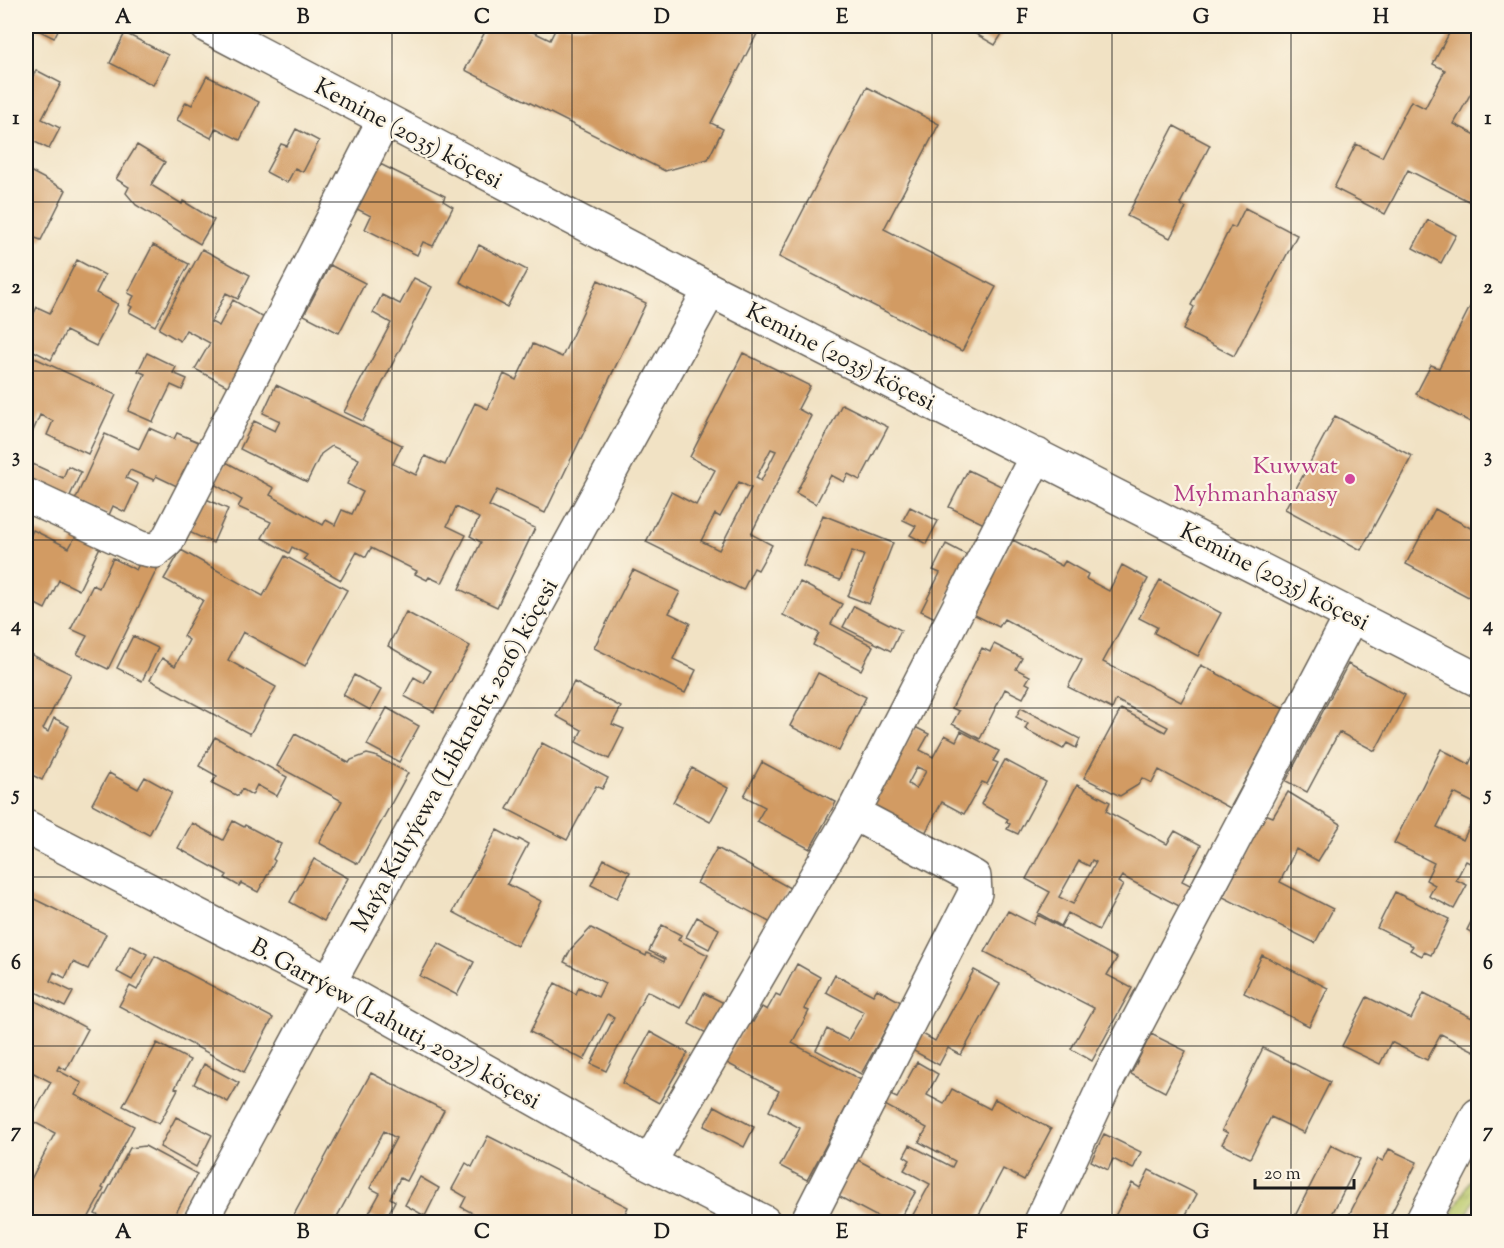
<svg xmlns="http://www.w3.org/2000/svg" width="1504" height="1248" font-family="'Sorts Mill Goudy',serif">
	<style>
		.grass { fill: url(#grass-tufts); stroke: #6c7344; stroke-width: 1.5 }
		.building { fill: #d29b64; fill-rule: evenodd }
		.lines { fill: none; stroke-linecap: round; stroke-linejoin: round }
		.minor-casing { stroke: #676157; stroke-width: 36 }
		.minor { stroke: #fff; stroke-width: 33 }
		.grid { fill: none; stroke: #1c1c1c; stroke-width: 1.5; stroke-opacity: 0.55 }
		.hotel-dot { fill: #d1479c; stroke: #fcf5e5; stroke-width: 2 }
		.labels { text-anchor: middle; stroke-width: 4.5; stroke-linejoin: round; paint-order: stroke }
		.street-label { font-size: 24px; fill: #1c1c1c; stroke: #fcf5e5 }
		.hotel-label { font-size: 24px; fill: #b23c85; stroke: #fcf5e5; text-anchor: end }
		.neatline { fill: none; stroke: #1c1c1c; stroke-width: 2 }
		.grid-label { font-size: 20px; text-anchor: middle; font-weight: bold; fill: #1c1c1c }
	</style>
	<defs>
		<pattern id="grass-tufts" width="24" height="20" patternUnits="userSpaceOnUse" patternTransform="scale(1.5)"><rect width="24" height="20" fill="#bbca6d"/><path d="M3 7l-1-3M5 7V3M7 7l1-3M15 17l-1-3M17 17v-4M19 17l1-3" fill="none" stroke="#a0ad5e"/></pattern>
	</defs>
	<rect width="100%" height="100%" fill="#fcf5e5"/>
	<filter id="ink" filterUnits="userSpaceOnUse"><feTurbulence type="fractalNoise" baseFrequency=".0167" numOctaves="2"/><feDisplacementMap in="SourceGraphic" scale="12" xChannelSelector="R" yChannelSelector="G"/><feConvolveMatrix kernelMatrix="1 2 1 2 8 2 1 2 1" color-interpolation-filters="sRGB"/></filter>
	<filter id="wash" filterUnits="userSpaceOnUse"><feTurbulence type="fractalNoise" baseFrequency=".008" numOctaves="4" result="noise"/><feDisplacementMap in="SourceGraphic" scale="24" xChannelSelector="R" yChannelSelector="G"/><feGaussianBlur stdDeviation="1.35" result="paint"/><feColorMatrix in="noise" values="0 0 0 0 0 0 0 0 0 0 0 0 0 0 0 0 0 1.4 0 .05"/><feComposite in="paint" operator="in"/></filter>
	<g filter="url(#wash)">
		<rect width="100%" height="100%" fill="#f1e2c4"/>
		<path class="grass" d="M1478,1165v28l-15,29h-15z"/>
		<g id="blocks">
			<path class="building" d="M30,26h30l-6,12z
				M488,26h33l29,14 7,-14h204l-50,97 12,6 -15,30 -43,12 -200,-101z
				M962,26h45l-12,19z
				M1453,26h25v54l-24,44 24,12v70l-70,-36 -23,44 -51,-26 22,-44 26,13 29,-56 14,7 20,-38 -12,-6z
				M125,33l43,22 -15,30 -43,-22z
				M36,70l25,13 -19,36 18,9 -11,21 -18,-9 -5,11v-60z
				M207,76l52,26 -19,38 -24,-12 -5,10 -34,-18 9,-18 6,3z
				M867,87l72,37 -55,105 112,58 -34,64 -183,-94z
				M1174,126l36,19 -30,59 6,4 -16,30 -43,-22z
				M296,129l23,12 -16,31 -8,-4 -8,15 -21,-11 15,-28 6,2z
				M137,145l28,17 -14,23 31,19 1,-3 31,19 -14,24 -64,-39 -10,-12 3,-6 -13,-8z
				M380,164l65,32 -2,5 10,6 -20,39 -10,-4 -6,13 -52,-26 6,-13 -14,-7z
				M26,169l40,21 -25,50 -6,-2 -6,12 -3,-1z
				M1245,208l52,27 -63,121 -51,-26 11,-23 -3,-2 40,-79 4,2z
				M1428,220l28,15 -15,28 -28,-15z
				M153,245l36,19 -34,62 -26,-14 3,-5 -3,-2 5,-9 -6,-3z
				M479,245l48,25 -20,37 -47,-25z
				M202,249l48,26 -12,24 -12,-6 -15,29 8,4 14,-26 33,19 -37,68 -34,-18 15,-26 -24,-13 -6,11 -21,-12z
				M77,260l28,15 -9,18 22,11 -22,42 -30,-15 -15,29 -25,-13v-17l11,-23 13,6z
				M330,265l35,18 -26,50 -35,-18z
				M414,278l18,9 -69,134 -19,-9 47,-89 -18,-10 9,-18 18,9z
				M598,280l48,23 -101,210 -48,-23 -8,16 46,22 -38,79 -38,-18 22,-47 -11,-6 9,-18 -23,-11 -9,19 19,9 -24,48 -13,-6 -2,3 -12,-6 2,-3 -46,-23 -5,9 -9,-5 -16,28 -37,-21 3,-4 -15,-8 -3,6 -27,-15 9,-16 -33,-15 4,-7 -28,-16 12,-22 48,26 -4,7 53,30 3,-5 9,5 7,-15 10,4 11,-22 -16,-8 12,-25 -27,-13 -11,8 -14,28 -67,-33 14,-28 21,10 5,-10 -17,-8 13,-28 126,60 -9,19 23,11 9,-19 20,9 30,-62 13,6 16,-35 12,6 17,-36 29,13z
				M1478,291v135l-62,-32 15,-29 8,3z
				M147,353l29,14 -3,6 14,6 -5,11 -11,-5 -18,37 -25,-11 17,-37 -7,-3z
				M743,353l67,33 -12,23 13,7 -60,118 21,11 -14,25 -4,-2 -11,22 -97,-48 25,-50 25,13 19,-35 -25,-13zM771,449l5,2 -15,30 -5,-3zM739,482l12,6 -32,62 -18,-9 14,-27 5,3z
				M26,354l90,41 -28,59 -41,-19 6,-14 -13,-6 -14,32z
				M842,404l46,23 -28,53 -12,-6 -4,8 -13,-7 -15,29 -20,-11z
				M1335,416l77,40 -51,94 -76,-41z
				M149,428l25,11 3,-6 24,10 -20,45 -25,-12 -2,4 -24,-10 -4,8 12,6 -13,28 -12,-6 -4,9 -34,-15 30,-66 34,15z
				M26,461l37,17 5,-12 13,6 -14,30 -41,-12z
				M968,470l37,18 -19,37 -37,-18z
				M204,498l24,11 -15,34 -24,-11z
				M910,507l28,14 -12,23 -16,-9 6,-9 -13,-6z
				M1435,509l43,23v70l-72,-38z
				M823,515l70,28 -24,61 -21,-8 16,-41 -12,-4 -12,29 -37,-14z
				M33,530l36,18 9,-16 24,11 -23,47 -20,-10 -14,29 -19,-10v-53z
				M1013,540l49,26 3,-5 23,13 -2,5 23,12 13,-26 26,14 -45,83 78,40 20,-37 83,44 -54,99 -71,-38 -7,13 -10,-5 -4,7 -18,11 -36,-18 37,-69 44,23 3,-5 -52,-27 -4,9 -44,-22 14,-27 -78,-41 -5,8 -26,-13z
				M946,544l23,12 -32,63 -16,-8 19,-38 -7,-3z
				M181,550l82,46 22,-40 62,34 -42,76 -62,-34 -15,28 48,27 -26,47 -100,-54 12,-22 13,8 14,-26 -6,-4 20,-36 -39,-21z
				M143,556l17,7 -52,106 -31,-15 10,-18 -16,-7 22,-44 6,3 14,-30 23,12z
				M633,570l47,22 -11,21 21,10 -17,36 23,11 -11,23 -91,-45z
				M1160,580l61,33 -23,43 -44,-23 3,-6 -18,-9z
				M800,582l42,22 -11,20 42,22 -12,24 -48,-25 6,-12 -36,-18z
				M854,606l47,24 -10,21 -48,-24z
				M406,612l64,34 -36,66 -30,-16 10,-19 10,6 7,-12 -43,-25z
				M133,636l25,12 -16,33 -25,-13z
				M994,644l28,14 -6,11 14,7 -4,7 4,2 -7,13 -18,-9 -25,50 -28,-15 7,-13 -7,-3 30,-60 8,4z
				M26,652l45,22 -28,55 5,3 6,-14 15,8 -27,54 -16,-8z
				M1348,664l57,31 -30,56 -36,-19 -32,60 -21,-11z
				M818,673l48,24 -27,54 -49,-25z
				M354,675l27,15 -11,20 -27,-15z
				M574,682l47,25 -9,17 12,5 -15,30 -33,-17 6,-12 -26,-14z
				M387,708l32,18 -20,36 -32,-17z
				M1021,708l59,31 -4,9 -9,-5 -4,6 -38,-20 3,-6 -12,-6z
				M915,727l14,7 -9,16 13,7 12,-22 11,6 5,-10 38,20 -6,10 5,2 -11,21 -5,-2 -18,32 -22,-12 -18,33 -53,-28zM917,767l9,4 -10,18 -8,-5z
				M295,734l54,29 2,-3 16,-6 8,2 33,17 -50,91 -39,-21 23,-42 -65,-35z
				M215,737l72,40 -10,19 -20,-11 -5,10 -10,-6 -4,7 -26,-13 5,-7 -18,-10z
				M542,743l66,35 -6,11 -6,-3 -29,54 -60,-31z
				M1478,746v59l-24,-12 -17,34 26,13 15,-31v58l-12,-6 -10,19 11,5 -13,24 -25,-13 6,-11 -9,-5 8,-17 -40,-20 47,-94 28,15z
				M1005,760l41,22 -28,52 -11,-5 3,-5 -4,-2 2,-3 -27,-15z
				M762,762l74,40 -26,47 -53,-28 8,-14 -21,-11z
				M692,768l36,20 -18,34 -37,-20z
				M109,773l29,16 7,-12 27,15 -23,43 -57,-31z
				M1077,785l33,17 -4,9 61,33 8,-13 26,14 -19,36 10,5 -11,21 -59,-31 -4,6 5,3 -24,45 -31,-17 -7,13 -23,-13 12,-21 -24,-13zM1092,860l4,2 -23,42 -14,-7 20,-36 10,5z
				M1288,792l53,32 -23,37 -22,-12 -16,33 53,27 -18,34 -92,-46 42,-83 8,3z
				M233,821l11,6 1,-2 36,19 -8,15 2,2 -17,31 -17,-9 -2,3 -14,-8 2,-3 -49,-27 14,-25 31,17z
				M497,830l21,11 1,-2 9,5 -21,40 34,17 -24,45 -64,-34z
				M717,848l73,40 -19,35 -74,-40z
				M314,859l34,19 -24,43 -34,-19z
				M604,859l26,13 -13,26 -26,-13z
				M1395,892l54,27 -18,36 -7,-3 -2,4 -12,-6 3,-4 -36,-18z
				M30,897l76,37 -18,35 -15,-7 -8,16 -11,-6 -4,9 23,11 -8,15 -39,-20v-82z
				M1008,911l25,13 5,-9 79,43 -10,17 25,13 -40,73 -21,-12 23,-41 -109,-56z
				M1474,916l4,3v17l-11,-6z
				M697,917l22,12 -10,20 -23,-12z
				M662,925l19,10 -3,5 30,15 -28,53 -33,-17 -41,80 -15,-7 23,-46 -6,-4 -24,46 -54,-28 25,-49 21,11 3,-7 19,10 7,-14 -41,-21 7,-13 20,-21 55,28 1,-3 17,9 1,-3 -16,-8z
				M438,943l36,19 -17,33 -37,-19z
				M130,945l17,9 -15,26 -15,-8z
				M1262,955l66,33 -19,38 -65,-33z
				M155,956l118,62 -29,54 -125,-66 11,-20 7,4z
				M797,964l23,13 -16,32 5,2 -17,32 69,37 -54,100 -27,-14 20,-38 -31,-17 10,-20 -54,-29 24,-42 4,2 9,-15 5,3 9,-16 4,2z
				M974,970l26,14 -39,71 -13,-7 -9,17 -27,-15 9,-17 14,8z
				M835,975l38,20 4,-6 24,13 -40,72 -45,-24 11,-21 21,11 16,-28 -38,-20z
				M704,993l26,13 -16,31 -25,-13z
				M1424,993l54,28v20l-4,10 -33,-17 -14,26 -36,-18 -11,22 -38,-18 25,-49 44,22z
				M26,996l62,33 -22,41 -7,-4 -2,4 25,13 -7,12 59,31 -32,62 2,1 -18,33h-60v-33l29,-56 -25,-13 21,-38 -25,-13v-15l2,-4 -2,-2z
				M650,1032l38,21 -29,50 -37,-20z
				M1151,1034l35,17 -21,41 -34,-18z
				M157,1043l33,17 -15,28 3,1 -19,35 -36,-18z
				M1263,1048l67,34 -26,51 -33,-16 -21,41 -28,-14 6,-11 -6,-3z
				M917,1062l21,12 -11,21 17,9 8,-15 38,20 5,-10 56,30 -27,51 -21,-11 -28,53h-66l21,-38 -26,-14 6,-10 -6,-4 6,-11 42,22 3,-6 -36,-19 8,-14 -44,-24 5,-10 9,4z
				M204,1064l35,19 -11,19 -34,-18z
				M371,1073l73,37 -37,71 -7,-3 -10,20 5,3 -11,21 -16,-7 12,-22 -10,-5 26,-50 -12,-7 -50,91h-44z
				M715,1106l39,21 -10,20 -40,-21z
				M176,1117l36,18 -16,32 -36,-20z
				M1104,1134l37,18 -8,17 -20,-10 -5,11 -17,-9z
				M488,1136l140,71 -7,15h-49l1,-2 -8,-3 -2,5h-84l3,-4 -21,-11 5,-10 -14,-8 14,-26 6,4z
				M1331,1145l29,14 -31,61 5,2h-42z
				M145,1146l52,28 -26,48h-59l-17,-8 35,-66z
				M1389,1149l28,13 -30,60h-23l-15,-7 29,-56 5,2z
				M856,1159l60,32 -18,31h-11l-51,-27z
				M1149,1170l48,24 -15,28h-70l20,-39 8,5z
				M420,1177l19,11 -14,28 -20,-11z
				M420,1214l16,8h-20z
				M1232,1217l11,5h-13z"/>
		</g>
	</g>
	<g filter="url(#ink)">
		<use href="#blocks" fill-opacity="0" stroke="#676157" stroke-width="1.5"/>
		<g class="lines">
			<g class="minor-casing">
				<path id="minor" d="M207,26l503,264 768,390
					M26,495l114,53 15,3 12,-10 217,-421
					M26,827l303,156 320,180 115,59
					M649,1163l204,-350 184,-358
					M200,1222l129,-239 381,-693
					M807,1222l168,-329 -1,-16 -121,-64
					M1041,1222l64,-138 247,-469
					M1422,1222l56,-107"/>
			</g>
			<use href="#minor" class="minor"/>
		</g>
	</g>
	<path class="grid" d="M213,26v1196M392,26v1196M572,26v1196M752,26v1196M932,26v1196M1112,26v1196M1291,26v1196M26,202h1452M26,371h1452M26,540h1452M26,708h1452M26,877h1452M26,1046h1452"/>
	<circle class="hotel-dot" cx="1350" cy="479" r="6"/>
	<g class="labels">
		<g class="street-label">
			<text transform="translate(409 133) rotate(28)" y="8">Kemine (2035) köçesi</text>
			<text transform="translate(841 356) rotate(27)" y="8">Kemine (2035) köçesi</text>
			<text transform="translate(1275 576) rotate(27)" y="8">Kemine (2035) köçesi</text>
			<text transform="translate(454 755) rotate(-61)" y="8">Maýa Kulyýewa (Libkneht, 2016) köçesi</text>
			<text transform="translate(396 1023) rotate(29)" y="8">B. Garrýew (Lahuti, 2037) köçesi</text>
		</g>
		<g class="hotel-label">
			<text x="1338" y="473">Kuwwat<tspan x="1338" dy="28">Myhmanhanasy</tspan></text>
		</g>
	</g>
	<rect width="1504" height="1248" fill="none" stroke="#fcf5e5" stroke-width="66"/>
	<path d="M1255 1179v9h99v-9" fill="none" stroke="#1c1c1c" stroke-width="3"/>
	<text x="1264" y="1179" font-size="18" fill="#1c1c1c" stroke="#fcf5e5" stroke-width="4.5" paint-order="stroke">20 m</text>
	<rect x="33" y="33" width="1438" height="1182" class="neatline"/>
	<g class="grid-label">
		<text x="123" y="23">A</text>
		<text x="303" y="23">B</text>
		<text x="482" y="23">C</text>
		<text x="662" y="23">D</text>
		<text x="842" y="23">E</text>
		<text x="1022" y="23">F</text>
		<text x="1201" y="23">G</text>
		<text x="1381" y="23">H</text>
		<text x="16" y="124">1</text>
		<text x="1488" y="124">1</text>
		<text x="16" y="293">2</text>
		<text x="1488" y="293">2</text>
		<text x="16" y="462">3</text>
		<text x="1488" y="462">3</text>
		<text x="16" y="631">4</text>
		<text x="1488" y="631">4</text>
		<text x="16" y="800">5</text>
		<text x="1488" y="800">5</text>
		<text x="16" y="969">6</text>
		<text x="1488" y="969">6</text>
		<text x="16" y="1137">7</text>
		<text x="1488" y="1137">7</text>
		<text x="123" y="1238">A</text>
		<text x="303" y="1238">B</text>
		<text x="482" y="1238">C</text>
		<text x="662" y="1238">D</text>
		<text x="842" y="1238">E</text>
		<text x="1022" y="1238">F</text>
		<text x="1201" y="1238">G</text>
		<text x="1381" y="1238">H</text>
	</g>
</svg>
